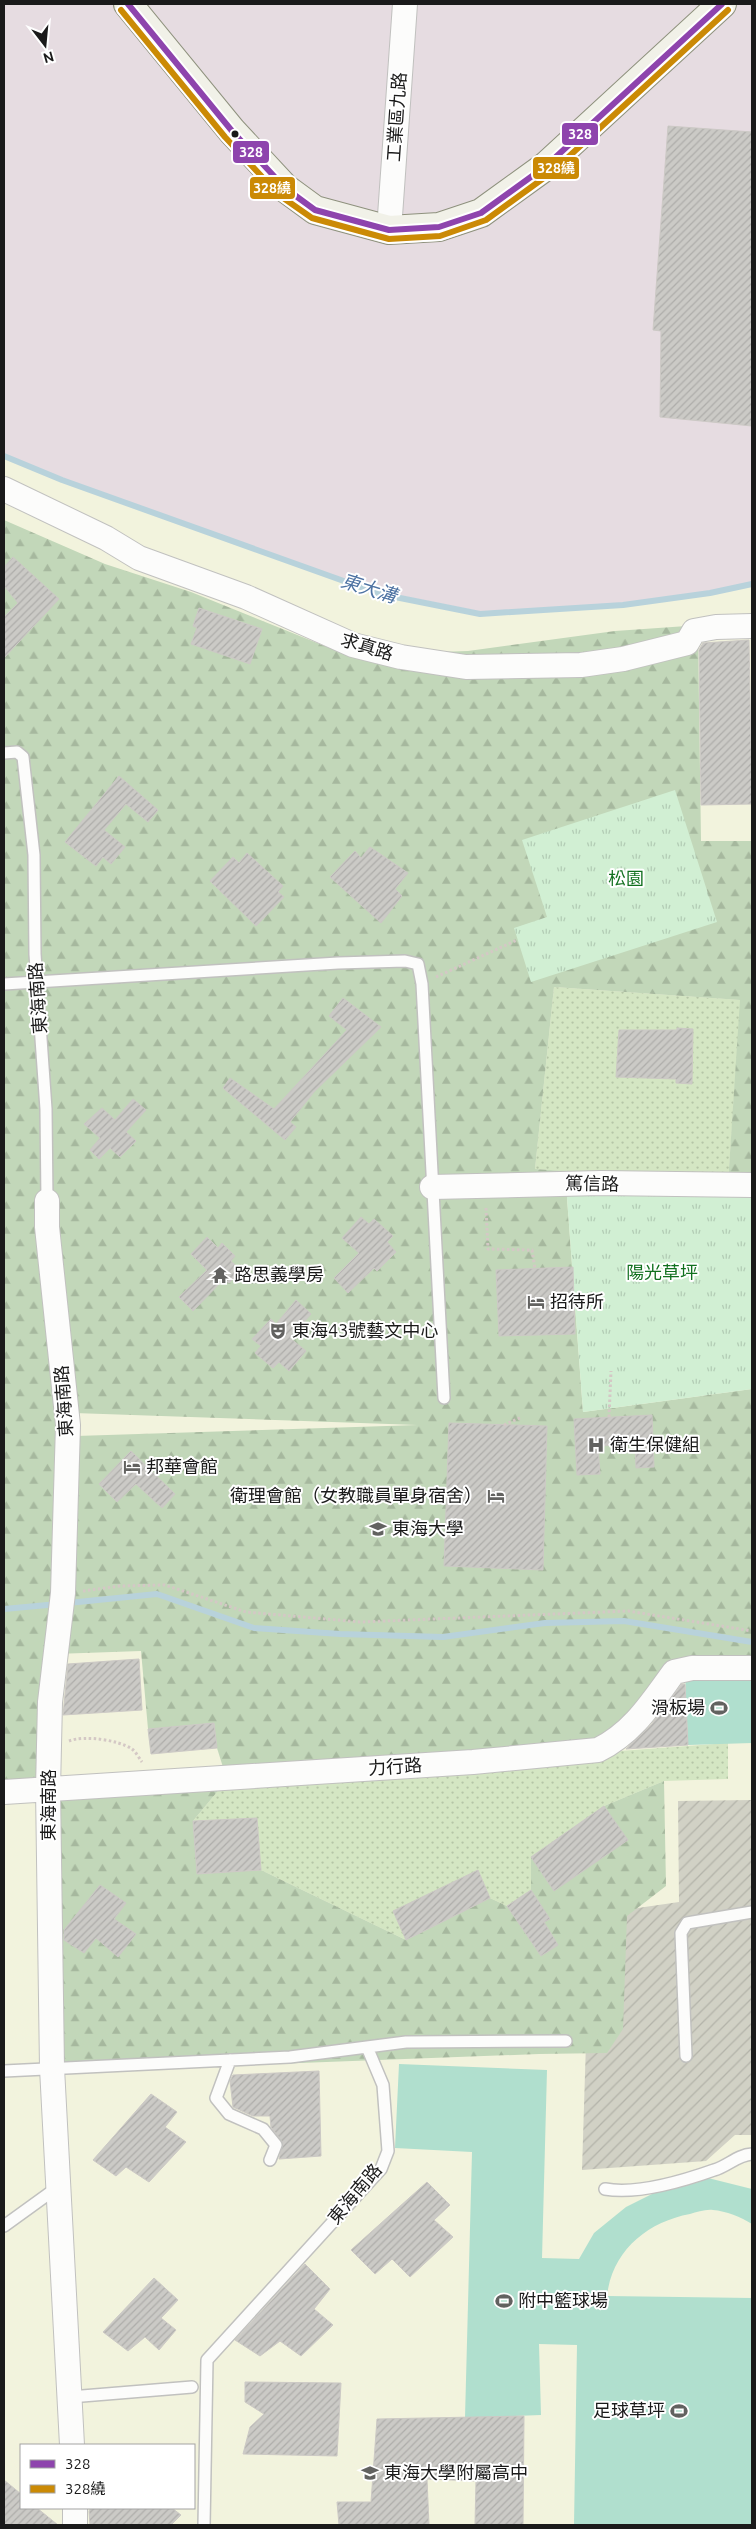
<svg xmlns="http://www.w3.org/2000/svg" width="756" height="2529" font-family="Ubuntu,'Noto Sans TC',sans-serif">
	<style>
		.industrial { fill: #e6dce1 }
		.education { fill: #f2f3dd; fill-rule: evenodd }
		.construction { fill: url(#construction-furrows) }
		.grass { fill: url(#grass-dots) }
		.forest { fill: url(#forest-firs); fill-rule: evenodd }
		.park { fill: url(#park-tufts) }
		.pitch { fill: #b0dfce }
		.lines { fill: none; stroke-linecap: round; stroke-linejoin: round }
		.stream { stroke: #b8d2db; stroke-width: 6 }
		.building { fill: url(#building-hatch); stroke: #ccc9c5 }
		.lane-casing { stroke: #c1c1bf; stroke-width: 14 }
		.street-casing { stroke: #c1c1bf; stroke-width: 26 }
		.secondary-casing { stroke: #8e917d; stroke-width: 30 }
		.path { stroke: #d4c8c5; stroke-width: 3; stroke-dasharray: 2.5 2.5; stroke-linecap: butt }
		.lane { stroke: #fcfcfb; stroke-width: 11 }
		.street { stroke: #fcfcfb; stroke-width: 24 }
		.secondary { stroke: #f1f1e8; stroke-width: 28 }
		.bus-1-casing { stroke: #fff; stroke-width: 10 }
		.bus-2-casing { stroke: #fff; stroke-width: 10 }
		.bus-1 { stroke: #8e44ad; stroke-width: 6 }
		.bus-2 { stroke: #cb8a05; stroke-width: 6 }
		.bus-dot { fill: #1a1a1a; stroke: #fff; stroke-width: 2 }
		.labels { text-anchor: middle; stroke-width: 4; stroke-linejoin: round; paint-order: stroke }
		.street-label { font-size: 18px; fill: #1a1a1a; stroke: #fff }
		.park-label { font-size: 18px; fill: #11701f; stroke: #fff }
		.poi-label { font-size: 18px; fill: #1a1a1a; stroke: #fff; text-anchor: start }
		.water-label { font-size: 19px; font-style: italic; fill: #4e73a3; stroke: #fff }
		.line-badge { stroke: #fff; stroke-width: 2 }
		.badge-label { font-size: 14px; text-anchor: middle; font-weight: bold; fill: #fff }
	</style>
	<defs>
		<pattern id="construction-furrows" width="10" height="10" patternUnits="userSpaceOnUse" patternTransform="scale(1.25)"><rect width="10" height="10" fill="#d1d1c5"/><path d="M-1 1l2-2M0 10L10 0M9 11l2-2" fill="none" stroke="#b3b3a9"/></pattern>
		<pattern id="grass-dots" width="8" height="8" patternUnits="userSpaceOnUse" patternTransform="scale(1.25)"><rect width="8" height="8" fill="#d4e6c3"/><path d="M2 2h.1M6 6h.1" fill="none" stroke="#b5c5a7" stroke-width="1.8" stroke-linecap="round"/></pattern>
		<pattern id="forest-firs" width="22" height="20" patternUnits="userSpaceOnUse" patternTransform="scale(1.25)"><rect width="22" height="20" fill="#c2d7b9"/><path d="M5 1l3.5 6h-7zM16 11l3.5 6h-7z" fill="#a6b89e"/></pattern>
		<pattern id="park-tufts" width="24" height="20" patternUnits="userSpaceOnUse" patternTransform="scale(1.25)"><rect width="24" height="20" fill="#d1efd3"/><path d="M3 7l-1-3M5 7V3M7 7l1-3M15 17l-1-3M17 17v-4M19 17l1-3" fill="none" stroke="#b3ccb5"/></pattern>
		<pattern id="building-hatch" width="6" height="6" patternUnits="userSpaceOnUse" patternTransform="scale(1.25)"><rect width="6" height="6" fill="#cbcac6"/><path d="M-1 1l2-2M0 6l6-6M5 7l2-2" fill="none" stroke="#aeadaa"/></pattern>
	</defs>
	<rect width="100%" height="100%" fill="#e9e8e3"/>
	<path class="industrial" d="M4,4h748v580l-42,9 -87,12 -143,9 -100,-20 -318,-114 -58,-24z"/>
	<path class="education" d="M4,456l58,24 318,114 100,20 143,-9 87,-12 42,-9v1941h-748zM21,2445h173v63h-173z"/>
	<path class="construction" d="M752,1800v335h-17l-29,26 -124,9 8,-255 89,-13 -1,-101z"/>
	<path class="grass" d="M554,987l187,13 -13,183 -193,-14z
		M728,1743v36l-64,2 -60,25 -73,51v33l-24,16 -17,-8 -84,42 -145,-70 -4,-52 -64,3 34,-41z"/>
	<path class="forest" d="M4,520l101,44 86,28 156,63 121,-4 147,-20 86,-6 -3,8 3,208h51v344l-24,-2 12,-183 -186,-13 -19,182 30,2 18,241 169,-23v282l-67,2 -100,78 -358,29 -34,41 4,53 64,-4 145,70 84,-42 17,8 24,-16v-33l73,-51 60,-25 2,105 -39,30 -4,113 -16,24 -68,1 -475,18 -16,-283 -44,-3zM74,1413l343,12h1l-342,11zM141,1651l7,78 66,-6 3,25 10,32 -179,8 7,-134z"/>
	<path class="park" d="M675,790l42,132 -186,60 -17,-54 33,-11 -25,-77z
		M565,1171l187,14v204l-169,23z"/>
	<path class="pitch" d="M752,1671v72l-64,2 -3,-72z
		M399,2064l148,6 -5,188 37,1 15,-26 32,-26 34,-17 48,-12 44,11v35c-11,-7 -26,-13 -39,-14 -7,-1 -16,2 -23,4 -43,8 -78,37 -83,82l145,2v227h-178l3,-180 -38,-1 2,71 -76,3 7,-266 -77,-4z"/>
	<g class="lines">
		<path class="stream" d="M4,456l58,24 318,114 100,20 143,-9 87,-12 42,-9
			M68,1603l89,-9 97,34 86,6 103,3 102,-14 79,-2 128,21
			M4,1609l54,-5"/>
	</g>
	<path class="building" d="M668,126l84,6v294l-92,-9 1,-86 -8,-1z
		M13,557l46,42 -55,59v-41l14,-14 -14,-17v-19z
		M199,608l63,21 -12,35 -59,-20 6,-16 -4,-2z
		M749,640l3,164 -51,1 -2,-155 4,-7z
		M119,776l39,34 -10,12 -22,-18 -22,26 21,17 -14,17 -8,-7 -7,9 -31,-24z
		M370,847l38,26 -13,16 7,7 -21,27 -51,-46 25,-26 6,7z
		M247,853l36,33 -5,6 6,5 -28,29 -46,-45 23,-24 6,6z
		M343,998l38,29 -67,65 -24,30 6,5 -11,13 -62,-52 7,-10 44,31 73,-79 -18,-14z
		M677,1028l16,1 -1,55 -16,-1v-4l-60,-2 3,-47h58z
		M133,1099l13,11 -20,22 10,9 -16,16 -10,-9 -11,11 -9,-9 10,-12 -16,-14 18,-16 13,12z
		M361,1217l8,7 5,-5 19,17 -6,6 9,10 -19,19 -3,-3 -26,25 -14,-15 25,-25 -17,-15z
		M207,1237l11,11 4,-5 13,13 -4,5 10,10 -12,12 -5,-4 -31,32 -14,-14 28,-27 -16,-16z
		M573,1267l2,67 -76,2 -3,-66z
		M296,1300l15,14 -21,24 16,13 -17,20 -10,-9 -6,6 -18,-15 6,-7 -9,-7 19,-20 5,5z
		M652,1415l2,52 -18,1 -1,-24 -37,2 2,28 -23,1 -3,-56z
		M449,1423l98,3 -4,144 -99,-4z
		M131,1451l44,43 -13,14 -26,-24 -19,18 -18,-18z
		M139,1659l3,51 -79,5 5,-51z
		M682,1684h3l3,61 -62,4 25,-24z
		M214,1723l3,25 -66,6 -3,-25z
		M604,1806l24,34 -74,51 -23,-34z
		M257,1818l4,52 -64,4 -4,-53z
		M478,1870l12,28 -84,42 -13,-29z
		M100,1885l26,18 -12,16 22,15 -18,23 -22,-19 -12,15 -20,-13v-10z
		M531,1890l19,29 -6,3 14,23 -17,11 -34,-50z
		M319,2071l2,85 -42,3 4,-16 -12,-16 -1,-11h-17l-20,-9 -3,-26 3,-6z
		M151,2094l26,18 -12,15 21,15 -37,40 -23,-15 -10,9 -23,-16z
		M427,2182l23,23 -16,15 19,17 -43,40 -18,-18 -17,15 -24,-24z
		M305,2264l25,25 -16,20 19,16 -32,31 -21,-15 -20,15 -25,-16z
		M154,2278l24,22 -17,18 15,12 -17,20 -14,-13 -17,14 -25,-19z
		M245,2382l96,1 -4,73 -94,-2 7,-27 14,-13 -19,-12z
		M524,2416l-1,109h-48l1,-44 -49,-2 2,46h-90l-2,-23h34l6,-83z
		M4,2480l17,14v14h16l21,17h-54z
		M91,2508h81l9,7 -10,10h-81l-1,-14z"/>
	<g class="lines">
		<g class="lane-casing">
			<path id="lane" d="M4,753l13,-1 6,5 11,98 1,99 11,155 1,92
				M4,984l334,-21 67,-2 13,3 4,20 22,414
				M367,2047l39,-5 160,-1
				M686,2056l-5,-123 6,-10 65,-11
				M230,2060l-14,38 13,16 34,15 13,16 -6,15
				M4,2071l286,-14 77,-10 16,38 5,66 -7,18 -174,191 -3,165
				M605,2189c33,6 78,-8 109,-19 14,-4 23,-15 38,-16
				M4,2226l54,-39
				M70,2397l122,-10"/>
		</g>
		<g class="street-casing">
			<path id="street" d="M389,230l16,-226
				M4,489l102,49 33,20 107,39 107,48 48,12 65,10 115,-2 42,-6 64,-16 7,-12 22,-4 36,-1
				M432,1187l169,-4 151,2
				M47,1201v26l21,198 -5,168 -13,109 -2,87 4,279 20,377
				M4,1792l469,-30 125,-12c35,-17 54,-48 76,-78l18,-4h60
				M75,2508v17"/>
		</g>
		<g class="secondary-casing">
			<path id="secondary" d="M128,4l104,127 53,57 30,22 74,20 50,-3 42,-14 65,-47 176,-162"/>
		</g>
		<path class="path" d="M751,732h1
			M436,977l81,-37
			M486,1208l2,41 44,1 3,19
			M609,1417l2,-46
			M504,1425l18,-8
			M83,1591l37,-5 45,-1 81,27 114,10 268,-11 124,20
			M69,1741c15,-6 50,-1 63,8 4,3 7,9 10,13"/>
		<use href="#lane" class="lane"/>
		<use href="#street" class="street"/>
		<use href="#secondary" class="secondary"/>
		<g class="bus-1-casing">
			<path id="bus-1" d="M128,4l104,127 53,57 30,22 74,20 50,-3 42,-14 65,-47 176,-162"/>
		</g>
		<g class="bus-2-casing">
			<path id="bus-2" d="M121,10l104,127 54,58 33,23 77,21 51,-3 46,-16 66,-48 176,-162"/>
		</g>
		<use href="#bus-1" class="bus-1"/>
		<use href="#bus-2" class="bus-2"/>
	</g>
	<defs>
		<g id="temple-bare" transform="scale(1.35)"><path d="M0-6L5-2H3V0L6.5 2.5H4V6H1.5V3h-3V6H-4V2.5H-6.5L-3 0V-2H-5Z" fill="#626260" stroke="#fff" stroke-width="2.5" paint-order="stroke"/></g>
		<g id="hotel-bare" transform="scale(1.35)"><path d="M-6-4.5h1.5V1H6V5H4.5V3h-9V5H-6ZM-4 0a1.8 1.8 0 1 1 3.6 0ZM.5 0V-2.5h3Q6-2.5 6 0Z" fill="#626260" stroke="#fff" stroke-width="2.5" paint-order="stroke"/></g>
		<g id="theatre-bare" transform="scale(1.35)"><path d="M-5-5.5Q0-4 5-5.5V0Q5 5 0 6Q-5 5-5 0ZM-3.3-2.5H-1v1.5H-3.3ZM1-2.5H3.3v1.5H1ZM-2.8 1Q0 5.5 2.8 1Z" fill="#626260" stroke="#fff" stroke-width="2.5" paint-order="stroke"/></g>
		<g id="hospital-bare" transform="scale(1.35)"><path d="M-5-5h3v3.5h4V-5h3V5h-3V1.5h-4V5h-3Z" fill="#626260" stroke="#fff" stroke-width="2.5" paint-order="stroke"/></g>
		<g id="university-bare" transform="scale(1.35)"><path d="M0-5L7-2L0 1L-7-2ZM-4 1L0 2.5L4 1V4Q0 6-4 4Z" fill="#626260" stroke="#fff" stroke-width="2.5" paint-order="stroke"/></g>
		<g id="stadium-bare" transform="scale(1.35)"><path d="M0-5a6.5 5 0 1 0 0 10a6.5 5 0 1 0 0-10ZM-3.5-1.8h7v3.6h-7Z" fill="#626260" stroke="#fff" stroke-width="2.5" paint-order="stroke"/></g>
		<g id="school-bare" transform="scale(1.35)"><path d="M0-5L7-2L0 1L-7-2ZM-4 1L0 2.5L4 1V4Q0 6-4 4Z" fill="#626260" stroke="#fff" stroke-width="2.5" paint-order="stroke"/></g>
	</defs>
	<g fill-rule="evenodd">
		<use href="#temple-bare" x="220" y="1275"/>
		<use href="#hotel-bare" x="536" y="1302"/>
		<use href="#theatre-bare" x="278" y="1331"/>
		<use href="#hospital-bare" x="596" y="1445"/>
		<use href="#hotel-bare" x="132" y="1467"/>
		<use href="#hotel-bare" x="496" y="1496"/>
		<use href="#university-bare" x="378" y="1529"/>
		<use href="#stadium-bare" x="719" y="1708"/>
		<use href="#stadium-bare" x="504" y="2301"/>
		<use href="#stadium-bare" x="679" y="2411"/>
		<use href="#school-bare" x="370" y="2473"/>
	</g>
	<circle class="bus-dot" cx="235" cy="134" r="4.5"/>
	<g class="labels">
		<g class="street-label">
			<text transform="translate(397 117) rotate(-86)" y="6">工業區九路</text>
			<text transform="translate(367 647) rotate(17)" y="6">求真路</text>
			<text transform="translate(38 998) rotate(-94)" y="6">東海南路</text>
			<text transform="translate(592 1184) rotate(1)" y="6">篤信路</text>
			<text transform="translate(64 1401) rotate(-94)" y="6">東海南路</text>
			<text transform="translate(395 1767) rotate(-4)" y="6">力行路</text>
			<text transform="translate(49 1805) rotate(-90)" y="6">東海南路</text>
			<text transform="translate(355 2194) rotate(-50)" y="6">東海南路</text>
		</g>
		<g class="park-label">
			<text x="626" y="885">松園</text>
			<text x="662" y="1279">陽光草坪</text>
		</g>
		<g class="poi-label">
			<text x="234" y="1281">路思義學房</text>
			<text x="550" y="1308">招待所</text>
			<text x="292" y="1337">東海43號藝文中心</text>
			<text x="610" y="1451">衛生保健組</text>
			<text x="146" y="1473">邦華會館</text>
			<text x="482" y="1502" text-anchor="end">衛理會館（女教職員單身宿舍）</text>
			<text x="392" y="1535">東海大學</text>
			<text x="705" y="1714" text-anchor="end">滑板場</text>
			<text x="518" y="2307">附中籃球場</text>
			<text x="665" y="2417" text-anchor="end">足球草坪</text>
			<text x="384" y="2479">東海大學附屬高中</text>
		</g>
		<g class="water-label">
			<text transform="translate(369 588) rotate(17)" y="7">東大溝</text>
		</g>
	</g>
	<g class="line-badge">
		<rect x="561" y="122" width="38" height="24" rx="5" fill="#8e44ad"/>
		<rect x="232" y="140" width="38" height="24" rx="5" fill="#8e44ad"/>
		<rect x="532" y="156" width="48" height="24" rx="5" fill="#cb8a05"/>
		<rect x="249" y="176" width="47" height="24" rx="5" fill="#cb8a05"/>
	</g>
	<g class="badge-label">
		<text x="580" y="139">328</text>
		<text x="251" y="157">328</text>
		<text x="556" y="173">328繞</text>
		<text x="272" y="193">328繞</text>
	</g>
	<rect width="756" height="2529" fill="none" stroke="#1a1a1a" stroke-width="10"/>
	<rect x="20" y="2444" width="175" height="65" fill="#ffffff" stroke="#a3a3a3"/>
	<rect x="30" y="2460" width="25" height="8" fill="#8e44ad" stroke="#a3a3a3"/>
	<text x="65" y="2469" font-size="15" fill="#1a1a1a">328</text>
	<rect x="30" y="2485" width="25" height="8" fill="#cb8a05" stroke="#a3a3a3"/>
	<text x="65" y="2494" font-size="15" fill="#1a1a1a">328繞</text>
	<g transform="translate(45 45) rotate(164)" stroke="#ffffff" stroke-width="4" paint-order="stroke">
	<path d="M0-4L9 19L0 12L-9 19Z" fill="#1a1a1a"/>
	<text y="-8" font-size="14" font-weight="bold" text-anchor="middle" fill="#1a1a1a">N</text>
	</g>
</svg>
